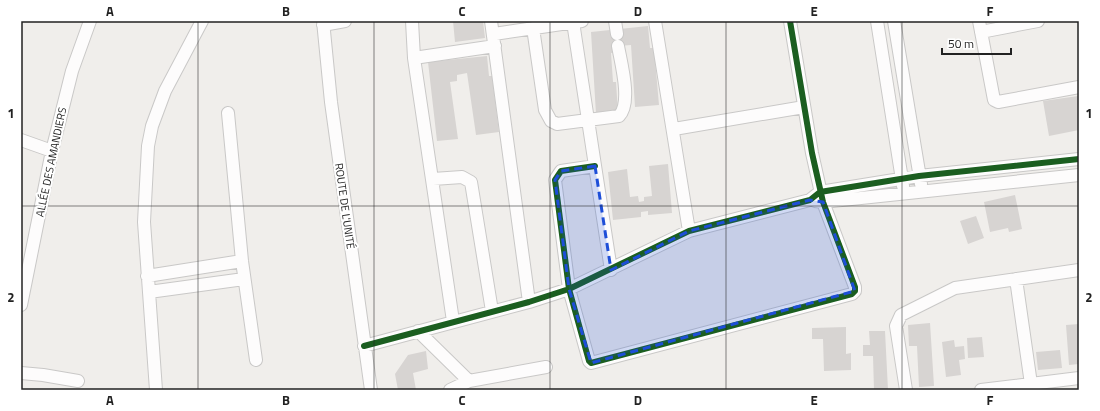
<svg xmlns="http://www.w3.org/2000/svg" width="1100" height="411" font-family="'Titillium Web',sans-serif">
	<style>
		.building { fill: #d7d4d2 }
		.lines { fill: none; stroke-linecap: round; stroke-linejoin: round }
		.minor-casing { stroke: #c9c8c7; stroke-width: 14 }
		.minor { stroke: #fdfcfc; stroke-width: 12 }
		.cycleway-casing { stroke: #fff; stroke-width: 8 }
		.cycleway { stroke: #1b5e20; stroke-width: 6 }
		.marked { fill: #1d4ed8; fill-opacity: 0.2; stroke: #1d4ed8; stroke-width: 3; stroke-dasharray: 8 5; stroke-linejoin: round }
		.grid { fill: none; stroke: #222; stroke-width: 1; stroke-opacity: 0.55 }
		.labels { text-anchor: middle; stroke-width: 4; stroke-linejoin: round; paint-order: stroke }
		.street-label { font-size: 11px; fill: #222; stroke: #fff }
		.neatline { fill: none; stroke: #222; stroke-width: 1.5 }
		.grid-label { font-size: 13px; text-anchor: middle; font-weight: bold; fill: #222 }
	</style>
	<rect width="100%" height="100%" fill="#f0eeeb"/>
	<path class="building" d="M453,21h30l2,17 -30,4z
		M648,26l2,22h4l5,57 -24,2 -4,-62 -13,1v6l-7,1 2,29h3l2,30 -22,2 -5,-82z
		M487,56l2,20h3l7,56 -23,3 -9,-62 -10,2v6l-7,1 8,57 -21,2 -9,-79z
		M1078,96l1,34 -30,6 -6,-35z
		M668,164l4,49 -24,2v-4l-7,1v5l-28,3 -5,-48 19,-3 3,28 8,-1 1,6 5,-1v-4l8,-1 -3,-30z
		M1015,195l7,34 -13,3 -1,-4 -18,4 -6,-30z
		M976,216l8,22 -16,6 -8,-23z
		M930,323l4,63 -15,1 -2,-41h-8l-1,-21z
		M1079,324v40l-10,1 -3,-40z
		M846,327v27l5,-1v17l-27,1 -1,-32h-11v-11z
		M869,331h16l3,59h-14l-1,-34h-10v-11h7z
		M982,337l2,20 -16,1 -1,-20z
		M954,340l1,7 9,-1 1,13 -6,1 2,15 -15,2 -4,-35z
		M1060,350l2,18 -24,2 -2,-18z
		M426,351l2,18 -15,4 3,17h-18l-3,-16 13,-19z"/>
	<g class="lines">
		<g class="minor-casing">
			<path id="minor" d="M323,21l8,81 40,288
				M412,21l2,37 39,263
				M491,21l38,281
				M615,21l2,13
				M655,21l34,210
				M877,21l26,165
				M894,21l27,163
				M979,21l15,79 4,2 81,-15
				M573,22l38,248
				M323,25l22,-4
				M533,28l12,82 6,11 6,3 62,-8c13,-13 2,-53 -1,-70
				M981,32l57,-11
				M494,34l88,-13
				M414,58l81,-12
				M228,113l14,148 14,99
				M674,129l130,-22
				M21,140l31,11
				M595,166l-34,5 -6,9 14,109 20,72 2,2 261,-69 3,-3v-4l-32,-85 -11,-49 -22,-132
				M433,179l29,-2 9,5 21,129
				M815,201l8,1 256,-27
				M147,276l95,-15
				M1016,279l15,105
				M149,292l95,-13
				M21,305l31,-154 20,-80 18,-50
				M418,331l51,50 -19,9
				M364,346l165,-44 40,-13 120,-58 121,-31 10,-8 99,-16 160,-17
				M21,373l22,2 35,6
				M469,381l77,-14
				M156,390l-12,-168 4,-76 4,-20 13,-35 37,-70
				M906,390l-10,-64 5,-11 54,-27 124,-18
				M981,390l98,-12"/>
		</g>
		<use href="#minor" class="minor"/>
		<g class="cycleway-casing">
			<path id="cycleway" d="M595,166l-34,5 -6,9 14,109 20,72 2,2 261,-69 3,-3v-4l-32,-85 -11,-49 -22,-132
				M364,346l165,-44 40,-13 120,-58 121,-31 10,-8 99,-16 160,-17"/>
		</g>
		<use href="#cycleway" class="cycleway"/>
	</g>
	<path class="marked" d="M595,166l16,104 78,-39 121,-31 13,2 32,89 -264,72 -22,-74 -14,-109 6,-9z"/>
	<path class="grid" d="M198,21v369M374,21v369M550,21v369M726,21v369M902,21v369M21,206h1058"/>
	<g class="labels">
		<g class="street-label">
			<text transform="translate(51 162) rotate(-78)" y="4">ALLÉE DES AMANDIERS</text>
			<text transform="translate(345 206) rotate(82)" y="4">ROUTE DE L'UNITÉ</text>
		</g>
	</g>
	<rect width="1100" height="411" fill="none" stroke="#ffffff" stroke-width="44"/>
	<path d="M942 48v6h69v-6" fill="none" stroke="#222222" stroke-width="2"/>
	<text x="948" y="48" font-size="12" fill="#222222" stroke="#ffffff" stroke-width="3" paint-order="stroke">50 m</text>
	<rect x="22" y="22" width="1056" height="367" class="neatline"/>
	<g class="grid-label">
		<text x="110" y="16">A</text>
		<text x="286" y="16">B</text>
		<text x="462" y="16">C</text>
		<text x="638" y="16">D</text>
		<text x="814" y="16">E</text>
		<text x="990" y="16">F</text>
		<text x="11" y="118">1</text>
		<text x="1089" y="118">1</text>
		<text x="11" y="302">2</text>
		<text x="1089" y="302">2</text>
		<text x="110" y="405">A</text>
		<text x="286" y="405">B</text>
		<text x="462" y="405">C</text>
		<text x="638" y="405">D</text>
		<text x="814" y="405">E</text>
		<text x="990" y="405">F</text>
	</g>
</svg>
